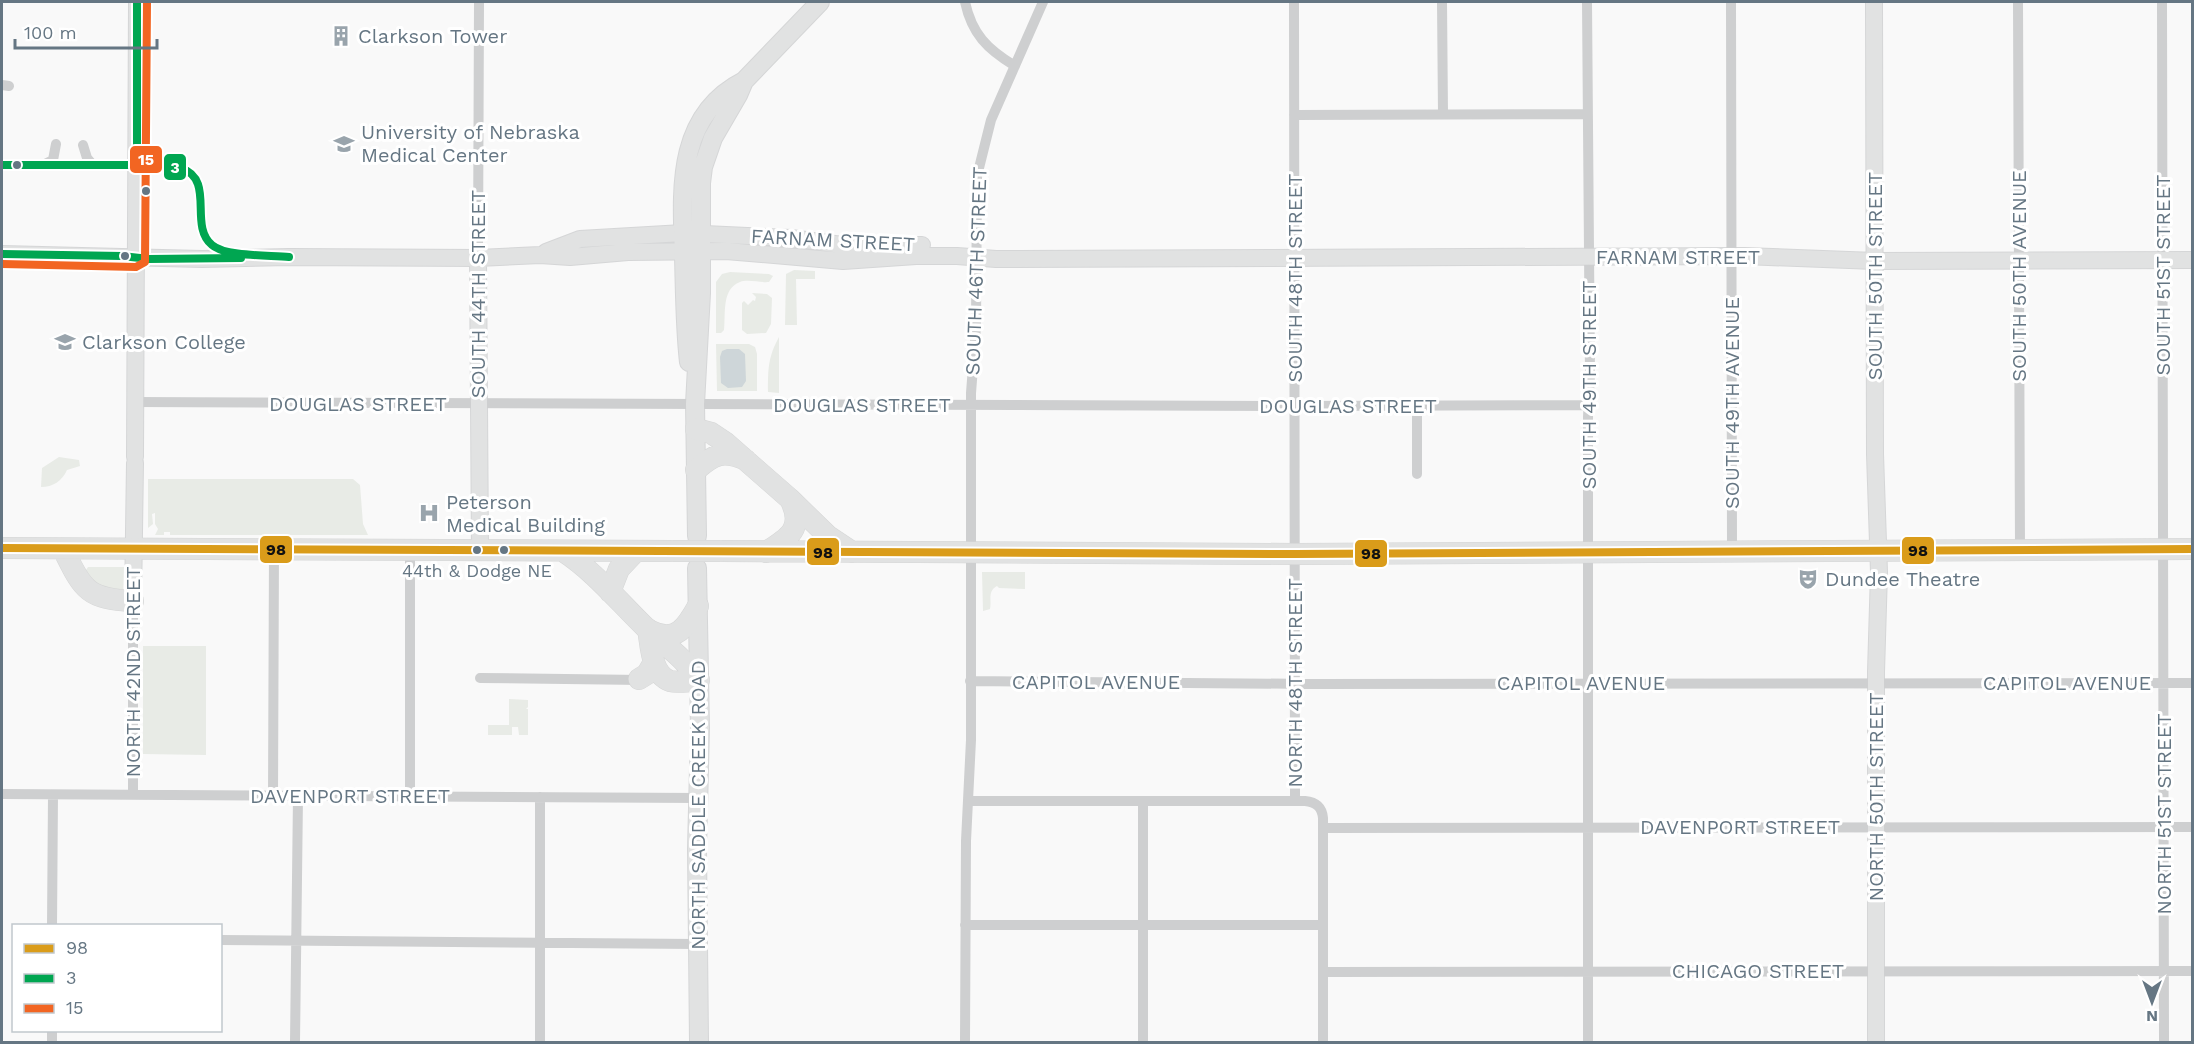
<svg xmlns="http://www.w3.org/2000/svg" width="2194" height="1044" font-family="'Work Sans',sans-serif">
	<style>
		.green { fill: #e8ebe6 }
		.water { fill: #ced6d9 }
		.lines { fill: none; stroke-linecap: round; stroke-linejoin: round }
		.secondary-casing { stroke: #d5d6d7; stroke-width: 18 }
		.primary-casing { stroke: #d5d6d7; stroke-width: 20 }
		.highway-casing { stroke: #d5d6d6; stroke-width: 22 }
		.street { stroke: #cecfd0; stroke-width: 10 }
		.secondary { stroke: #e1e2e2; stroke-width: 16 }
		.primary { stroke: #e1e2e2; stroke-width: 18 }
		.highway { stroke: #e1e2e2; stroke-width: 21 }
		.highway-bridge-casing { stroke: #d5d6d6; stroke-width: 22; stroke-linecap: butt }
		.highway-bridge { stroke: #e1e2e2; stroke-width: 21 }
		.bus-1-casing { stroke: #fff; stroke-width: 12 }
		.bus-2-casing { stroke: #fff; stroke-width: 12 }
		.bus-3-casing { stroke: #fff; stroke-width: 12 }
		.bus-1 { stroke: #da9c1a; stroke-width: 8 }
		.bus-2 { stroke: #00a651; stroke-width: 8 }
		.bus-3 { stroke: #f26522; stroke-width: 8 }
		.bus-dot { fill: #657683; stroke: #fff; stroke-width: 2 }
		.labels { text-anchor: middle; stroke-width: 6; stroke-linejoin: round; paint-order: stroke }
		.bus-label { font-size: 18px; fill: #657683; stroke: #fff }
		.poi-label { font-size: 20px; fill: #657683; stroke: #fff; text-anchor: start }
		.street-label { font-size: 20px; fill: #657683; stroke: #fff }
		.line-badge { stroke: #fff; stroke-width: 2 }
		.badge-label { font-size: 16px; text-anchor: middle; font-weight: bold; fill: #fff }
		.pale-badge-label { font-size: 16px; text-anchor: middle; font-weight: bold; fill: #111 }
	</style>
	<rect width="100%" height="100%" fill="#f9f9f9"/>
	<path class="green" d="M794,270l21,1v8h-19l1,46h-12l1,-51z
		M730,272l39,2 4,2 -4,6c-8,1 -21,-3 -29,0 -19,7 -14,33 -16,48l-3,3h-5v-51l6,-8z
		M752,293l15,1 5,4 -1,26 -5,9 -19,1 -5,-4v-27l2,-2 4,4 5,-5 2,1 1,-4z
		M779,337v56l-11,-1c0,-23 0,-35 11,-55z
		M716,344h33l6,3 2,7v37h-40z
		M59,457l20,3 1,6 -13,4c-5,11 -14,17 -26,17l1,-19z
		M148,479h205l7,6 3,39 5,11h-198v-3h-6v3h-9l3,-6 -3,-5v-11l-3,1 1,10 -5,4z
		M88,567h36l-1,29 -24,-5 -13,-21z
		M982,572h43v17l-26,-1 -2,-2c-10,5 -5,15 -7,23l-7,2z
		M143,646h63v109l-63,-1z
		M509,699l19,1v7l-2,2h2v26h-9l-1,-8h-6v8h-24v-10h21z"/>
	<path class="water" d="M727,349h12l6,5 1,27 -4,6 -14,1 -7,-5 -1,-26 2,-6z"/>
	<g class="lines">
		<g class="secondary-casing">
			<path id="secondary" d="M1874,2l1,452 4,118 -3,100v370
				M546,252l34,-13 103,-6 108,5 51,7h80
				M2,254l200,5 87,-2 189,1 62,-3 30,2 58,-5 98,-1 117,10 73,-5h41l39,3 748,-3 131,5 317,-1
				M478,258l2,292
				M135,457l2,-455
				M133,601l2,-138"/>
		</g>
		<g class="primary-casing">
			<path id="primary" d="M689,362c-4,-35 -4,-70 -5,-106 -2,-65 -9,-140 60,-175
				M697,536l-2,-132 6,-111v-110l2,-16 10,-29 25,-43 6,-14 76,-79
				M697,568l3,160 -3,121 2,193"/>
		</g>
		<g class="highway-casing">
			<path id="highway" d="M696,429l15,4 15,10 64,56 38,37 24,16
				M696,470c18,-16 27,-20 50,-10
				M2,548l671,3
				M63,549c20,40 23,50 70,52
				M563,551c32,21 55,50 83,77 18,17 39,30 53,52 -8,1 -21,3 -29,1 -19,-7 -19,-35 -22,-52
				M720,551l575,3 897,-5
				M766,552c23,-14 39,-24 24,-53
				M610,592l9,-23 17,-18
				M651,631c25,13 36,-5 47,-25
				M639,679l8,-5 7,-12"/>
		</g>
		<path class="street" d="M965,2c7,32 22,47 50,64
			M1294,2l1,799
			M1442,2l1,112
			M1587,2l3,373 -2,42v625
			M1731,2l1,550
			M2018,2l2,548
			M2162,2l2,1040
			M2,85l7,1
			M1294,115l293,-1
			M83,145l4,13 6,7
			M43,165l10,-5 3,-16
			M478,258l1,-256
			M135,402l1160,4 294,-1
			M1417,406v68
			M410,550v246
			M480,678l162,2
			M970,681l344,3 878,-1
			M2,794l697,4
			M133,795v-194
			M273,796l1,-246
			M968,801h337c11,1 17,6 18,17v224
			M1323,828l869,-1
			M965,925h358
			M52,926l1,-131
			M220,940l477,4
			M1323,972l869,-1
			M52,1042v-12
			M295,1042l3,-246
			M540,1042v-245
			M965,1042l1,-201 5,-101v-347l5,-66 1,-151 14,-56 52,-118
			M1143,1042v-241"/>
		<use href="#secondary" class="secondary"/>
		<use href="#primary" class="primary"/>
		<use href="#highway" class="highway"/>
		<g class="highway-bridge-casing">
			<path id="highway-bridge" d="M673,551h47"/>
		</g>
		<use href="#highway-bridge" class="highway-bridge"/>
		<g class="bus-1-casing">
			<path id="bus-1" d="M2,548l1293,6 897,-5"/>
		</g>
		<g class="bus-2-casing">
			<path id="bus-2" d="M137,2v163
				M2,165h161c6,1 13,2 18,3 35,12 7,57 31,77 14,12 58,10 77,12
				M2,254l120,2 27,3 92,-1"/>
		</g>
		<g class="bus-3-casing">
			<path id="bus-3" d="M2,264l134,3 9,-5 2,-260"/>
		</g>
		<use href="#bus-1" class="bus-1"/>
		<use href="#bus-2" class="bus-2"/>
		<use href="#bus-3" class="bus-3"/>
	</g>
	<defs>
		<g id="building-bare" transform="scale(1.62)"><path d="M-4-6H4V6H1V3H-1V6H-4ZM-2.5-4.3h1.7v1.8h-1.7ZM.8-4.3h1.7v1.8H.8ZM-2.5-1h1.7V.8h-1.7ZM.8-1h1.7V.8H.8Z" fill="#99a4ac" stroke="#fff" stroke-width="2.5" paint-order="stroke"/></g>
		<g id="university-bare" transform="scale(1.62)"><path d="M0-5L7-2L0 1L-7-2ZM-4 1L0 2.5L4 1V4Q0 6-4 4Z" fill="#99a4ac" stroke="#fff" stroke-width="2.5" paint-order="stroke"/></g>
		<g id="hospital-bare" transform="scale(1.62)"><path d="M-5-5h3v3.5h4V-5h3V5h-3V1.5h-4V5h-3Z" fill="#99a4ac" stroke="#fff" stroke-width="2.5" paint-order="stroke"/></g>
		<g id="theatre-bare" transform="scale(1.62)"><path d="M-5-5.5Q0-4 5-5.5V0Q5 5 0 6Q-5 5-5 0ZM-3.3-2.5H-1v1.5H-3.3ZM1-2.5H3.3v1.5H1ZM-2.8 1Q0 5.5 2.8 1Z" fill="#99a4ac" stroke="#fff" stroke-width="2.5" paint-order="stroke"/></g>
	</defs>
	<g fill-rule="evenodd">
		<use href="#building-bare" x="341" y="36"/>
		<use href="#university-bare" x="344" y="144"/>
		<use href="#university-bare" x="65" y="342"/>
		<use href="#hospital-bare" x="429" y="513"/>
		<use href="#theatre-bare" x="1808" y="579"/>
	</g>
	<g class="bus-dot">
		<circle cx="17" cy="165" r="5"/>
		<circle cx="146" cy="191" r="5"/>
		<circle cx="125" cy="256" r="5"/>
		<circle cx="477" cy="550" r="5"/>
		<circle cx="504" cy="550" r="5"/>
	</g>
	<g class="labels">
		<g class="bus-label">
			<text x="477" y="577">44th &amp; Dodge NE</text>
		</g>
		<g class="poi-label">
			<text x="358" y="43">Clarkson Tower</text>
			<text x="361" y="139">University of Nebraska<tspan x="361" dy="23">Medical Center</tspan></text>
			<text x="82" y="349">Clarkson College</text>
			<text x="446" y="509">Peterson<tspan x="446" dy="23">Medical Building</tspan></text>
			<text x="1825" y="586">Dundee Theatre</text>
		</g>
		<g class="street-label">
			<text transform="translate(833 240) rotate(3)" y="7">FARNAM STREET</text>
			<text x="1678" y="264">FARNAM STREET</text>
			<text transform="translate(976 271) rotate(-88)" y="7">SOUTH 46TH STREET</text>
			<text transform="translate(2163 275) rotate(-90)" y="7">SOUTH 51ST STREET</text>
			<text transform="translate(1875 276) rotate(-90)" y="7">SOUTH 50TH STREET</text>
			<text transform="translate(2019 276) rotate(-90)" y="7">SOUTH 50TH AVENUE</text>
			<text transform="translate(1295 278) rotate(-90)" y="7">SOUTH 48TH STREET</text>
			<text transform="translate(478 294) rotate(-90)" y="7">SOUTH 44TH STREET</text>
			<text transform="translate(1589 385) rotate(-90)" y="7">SOUTH 49TH STREET</text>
			<text transform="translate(1732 403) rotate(-90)" y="7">SOUTH 49TH AVENUE</text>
			<text x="358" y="411">DOUGLAS STREET</text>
			<text x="862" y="412">DOUGLAS STREET</text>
			<text x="1348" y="413">DOUGLAS STREET</text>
			<text transform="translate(133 672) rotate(-90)" y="7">NORTH 42ND STREET</text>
			<text x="1096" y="689">CAPITOL AVENUE</text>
			<text transform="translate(1295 683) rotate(-90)" y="7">NORTH 48TH STREET</text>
			<text x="1581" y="690">CAPITOL AVENUE</text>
			<text x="2067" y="690">CAPITOL AVENUE</text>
			<text x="350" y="803">DAVENPORT STREET</text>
			<text transform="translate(1876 797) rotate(-90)" y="7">NORTH 50TH STREET</text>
			<text transform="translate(698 805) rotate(-90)" y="7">NORTH SADDLE CREEK ROAD</text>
			<text transform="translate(2164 814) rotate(-90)" y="7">NORTH 51ST STREET</text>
			<text x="1740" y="834">DAVENPORT STREET</text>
			<text x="1758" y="978">CHICAGO STREET</text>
		</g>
	</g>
	<g class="line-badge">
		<rect x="129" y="145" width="34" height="29" rx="6" fill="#f26522"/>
		<rect x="163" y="153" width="24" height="28" rx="6" fill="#00a651"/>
		<rect x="259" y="535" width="34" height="29" rx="6" fill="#da9c1a"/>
		<rect x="1901" y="536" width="34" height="29" rx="6" fill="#da9c1a"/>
		<rect x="806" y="537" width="34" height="29" rx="6" fill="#da9c1a"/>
		<rect x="1354" y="539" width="34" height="29" rx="6" fill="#da9c1a"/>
	</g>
	<g class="badge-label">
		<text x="146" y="165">15</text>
		<text x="175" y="173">3</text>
	</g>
	<g class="pale-badge-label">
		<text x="276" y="555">98</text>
		<text x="1918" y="556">98</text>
		<text x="823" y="558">98</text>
		<text x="1371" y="559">98</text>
	</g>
	<rect width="2194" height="1044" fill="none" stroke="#657683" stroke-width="6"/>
	<rect x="12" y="924" width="210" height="108" fill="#ffffff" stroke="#c1c8cd" stroke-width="1.5"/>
	<rect x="24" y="944" width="30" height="9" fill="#da9c1a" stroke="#c1c8cd" stroke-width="1.5"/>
	<text x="66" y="954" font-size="18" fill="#657683">98</text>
	<rect x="24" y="974" width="30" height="9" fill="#00a651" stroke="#c1c8cd" stroke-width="1.5"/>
	<text x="66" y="984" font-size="18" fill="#657683">3</text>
	<rect x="24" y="1004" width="30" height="9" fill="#f26522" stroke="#c1c8cd" stroke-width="1.5"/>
	<text x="66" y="1014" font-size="18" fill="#657683">15</text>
	<g transform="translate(2152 1002) rotate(180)" stroke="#ffffff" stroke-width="4.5" paint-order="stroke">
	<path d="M0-4.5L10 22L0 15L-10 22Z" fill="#657683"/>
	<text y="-9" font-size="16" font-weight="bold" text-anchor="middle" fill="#657683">N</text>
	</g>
	<path d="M15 39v9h142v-9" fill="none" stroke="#657683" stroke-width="3"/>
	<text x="24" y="39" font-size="18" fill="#657683" stroke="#ffffff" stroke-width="4.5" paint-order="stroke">100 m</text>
</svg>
